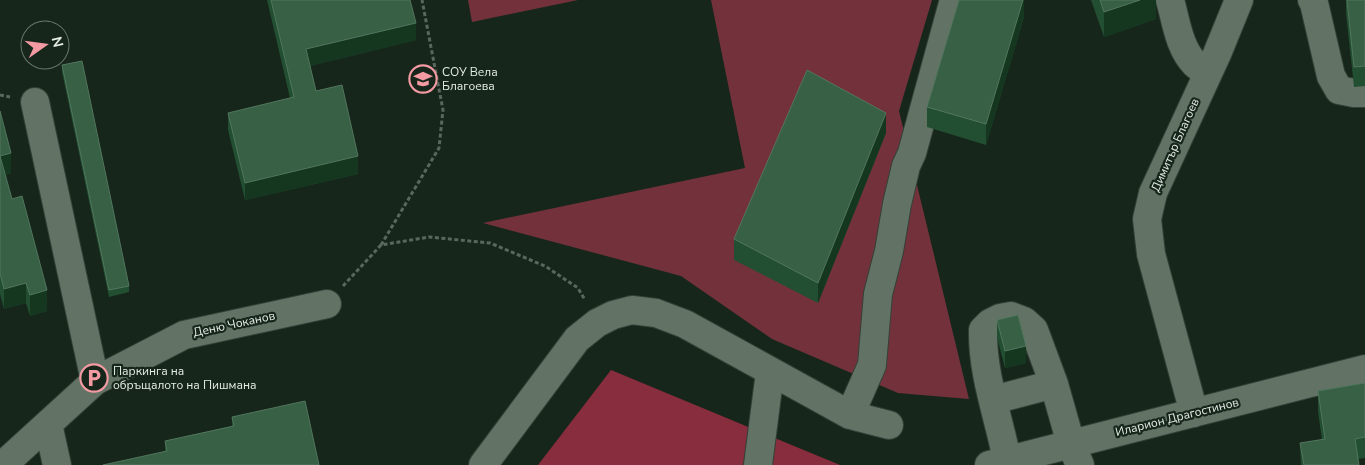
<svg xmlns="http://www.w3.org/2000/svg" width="1365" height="465" font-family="'Nunito Sans',sans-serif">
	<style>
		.green { fill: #73323b }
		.forest { fill: #882d3d }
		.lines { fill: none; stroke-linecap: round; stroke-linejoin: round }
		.minor-casing { stroke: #344037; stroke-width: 30 }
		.path { stroke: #5a675d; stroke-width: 3; stroke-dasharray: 4 2.5; stroke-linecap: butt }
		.minor { stroke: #627366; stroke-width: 28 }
		.wall { fill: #224f32 }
		.shaded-wall { fill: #153720 }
		.building { fill: #376045; stroke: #52765e }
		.labels { text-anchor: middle; stroke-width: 4.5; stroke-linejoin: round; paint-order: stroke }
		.poi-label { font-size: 12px; fill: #e4ede6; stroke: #17261b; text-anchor: start }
		.street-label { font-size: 12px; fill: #e4ede6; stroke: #17261b }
	</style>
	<rect width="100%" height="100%" fill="#17261b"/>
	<path class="green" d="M468,0h110l-106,22z
		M711,0h221l-33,111 70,288 -71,-6 -126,-54 -91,-63 -198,-53 262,-55z"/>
	<path class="forest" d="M611,370l229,95h-302z"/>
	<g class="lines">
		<g class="minor-casing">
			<path id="minor" d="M1170,0c6,21 9,48 25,64 3,3 9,6 13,9
				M1312,0l2,3 17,73 8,14 15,3h11
				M35,102l60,279
				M993,400l61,-16
				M1194,413l-43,-159 -4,-35 6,-26 64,-139 22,-54
				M850,415l22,-50 6,-71 11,-43 8,-47 9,-38 6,-13 41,-150
				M48,424l9,41
				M3,465l92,-84 89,-46 143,-31
				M483,465l94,-126 20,-16 16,-8 19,-5 24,3 29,11 165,91 39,10
				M758,465l12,-93
				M989,465l376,-96
				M1008,465c-8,-45 -26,-89 -25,-135l7,-7 10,-5 11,-2 13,5 10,9 20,54 17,60 9,21"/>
		</g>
		<path class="path" d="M0,95l10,2
			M381,245l58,-97 4,-38 -21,-110
			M343,286l38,-41 48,-8 61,6 55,23 33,22 7,12"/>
		<use href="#minor" class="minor"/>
	</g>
	<path class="wall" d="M267,0h143l6,40 -106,26 6,25 42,83 -113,26 -17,-70v-17l62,-15z
		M1024,0v17l-38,128 -59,-18v-20z
		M1091,0h65v19l-52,18z
		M1346,0h19v86l-11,1 -8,-74z
		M62,65l67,221v6l-20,5 -47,-225z
		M0,111l11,62 -6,2 7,24 35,112 -17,5 -4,-13 -22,6 -4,-15z
		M886,133l-68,170 -84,-43v-21z
		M997,320l29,43 -21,5 -8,-31z
		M1365,383v75l-7,1 1,6h-58l-1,-22 22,-3 -4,-29v-20z
		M232,417l87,48 -154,-14v-10l67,-15z"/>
	<path class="shaded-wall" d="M1023,0h1v17l-38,128v-21z
		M1140,0h16v19l-52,18v-25z
		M416,23v17l-110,27v-18z
		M886,113v20l-68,170v-20z
		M11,153v20l-11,4v-21z
		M358,156v18l-113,26v-17z
		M26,283v20l-22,6v-20z
		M47,290v21l-17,5v-21z
		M1026,346v17l-21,5v-17z"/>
	<path class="building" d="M271,0h139l6,23 -110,26 10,42 26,-6 16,71 -113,27 -17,-70 66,-16z
		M959,0h64l-37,124 -59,-17z
		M1100,0h40l-36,12z
		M1347,0h18v66l-11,1z
		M82,61l47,225 -20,4 -47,-225z
		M807,70l79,43 -68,170 -84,-44z
		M0,111l11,42 -11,3z
		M0,156l12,43 10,-3 25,94 -17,5 -4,-12 -22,6 -4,-16z
		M1018,315l8,31 -21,5 -8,-31z
		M1365,383v54l-10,2 4,26h-55l-4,-22 25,-4 -7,-48z
		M305,401l14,64h-216l64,-14 -2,-10 69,-15 -2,-9z"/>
	<defs>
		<g id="school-ring" transform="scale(1.4375)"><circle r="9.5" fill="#17261b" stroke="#f49aa3" stroke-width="1.5"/><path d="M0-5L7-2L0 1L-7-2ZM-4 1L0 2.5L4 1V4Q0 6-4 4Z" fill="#f49aa3"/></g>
		<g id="parking-ring" transform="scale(1.4375)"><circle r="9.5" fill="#17261b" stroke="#f49aa3" stroke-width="1.5"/><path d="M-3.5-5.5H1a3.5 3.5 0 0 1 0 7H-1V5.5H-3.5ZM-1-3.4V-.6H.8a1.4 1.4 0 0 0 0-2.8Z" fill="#f49aa3"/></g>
	</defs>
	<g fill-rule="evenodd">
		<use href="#school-ring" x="423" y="79"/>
		<use href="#parking-ring" x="94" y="378"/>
	</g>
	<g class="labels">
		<g class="poi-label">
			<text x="442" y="76">СОУ Вела<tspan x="442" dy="14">Благоева</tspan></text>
			<text x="113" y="375">Паркинга на<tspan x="113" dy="14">обръщалото на Пишмана</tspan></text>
		</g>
		<g class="street-label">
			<text transform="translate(1175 145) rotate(-66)" y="4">Димитър Благоев</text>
			<text transform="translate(234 324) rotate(-12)" y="4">Деню Чоканов</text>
			<text transform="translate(1177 417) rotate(-14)" y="4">Иларион Драгостинов</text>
		</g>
	</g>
	<g transform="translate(45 45) rotate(76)"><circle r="24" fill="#17261b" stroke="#69766c"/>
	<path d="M0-4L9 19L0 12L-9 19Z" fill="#f49aa3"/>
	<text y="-8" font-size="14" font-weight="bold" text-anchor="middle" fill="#e4ede6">N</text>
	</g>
</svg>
